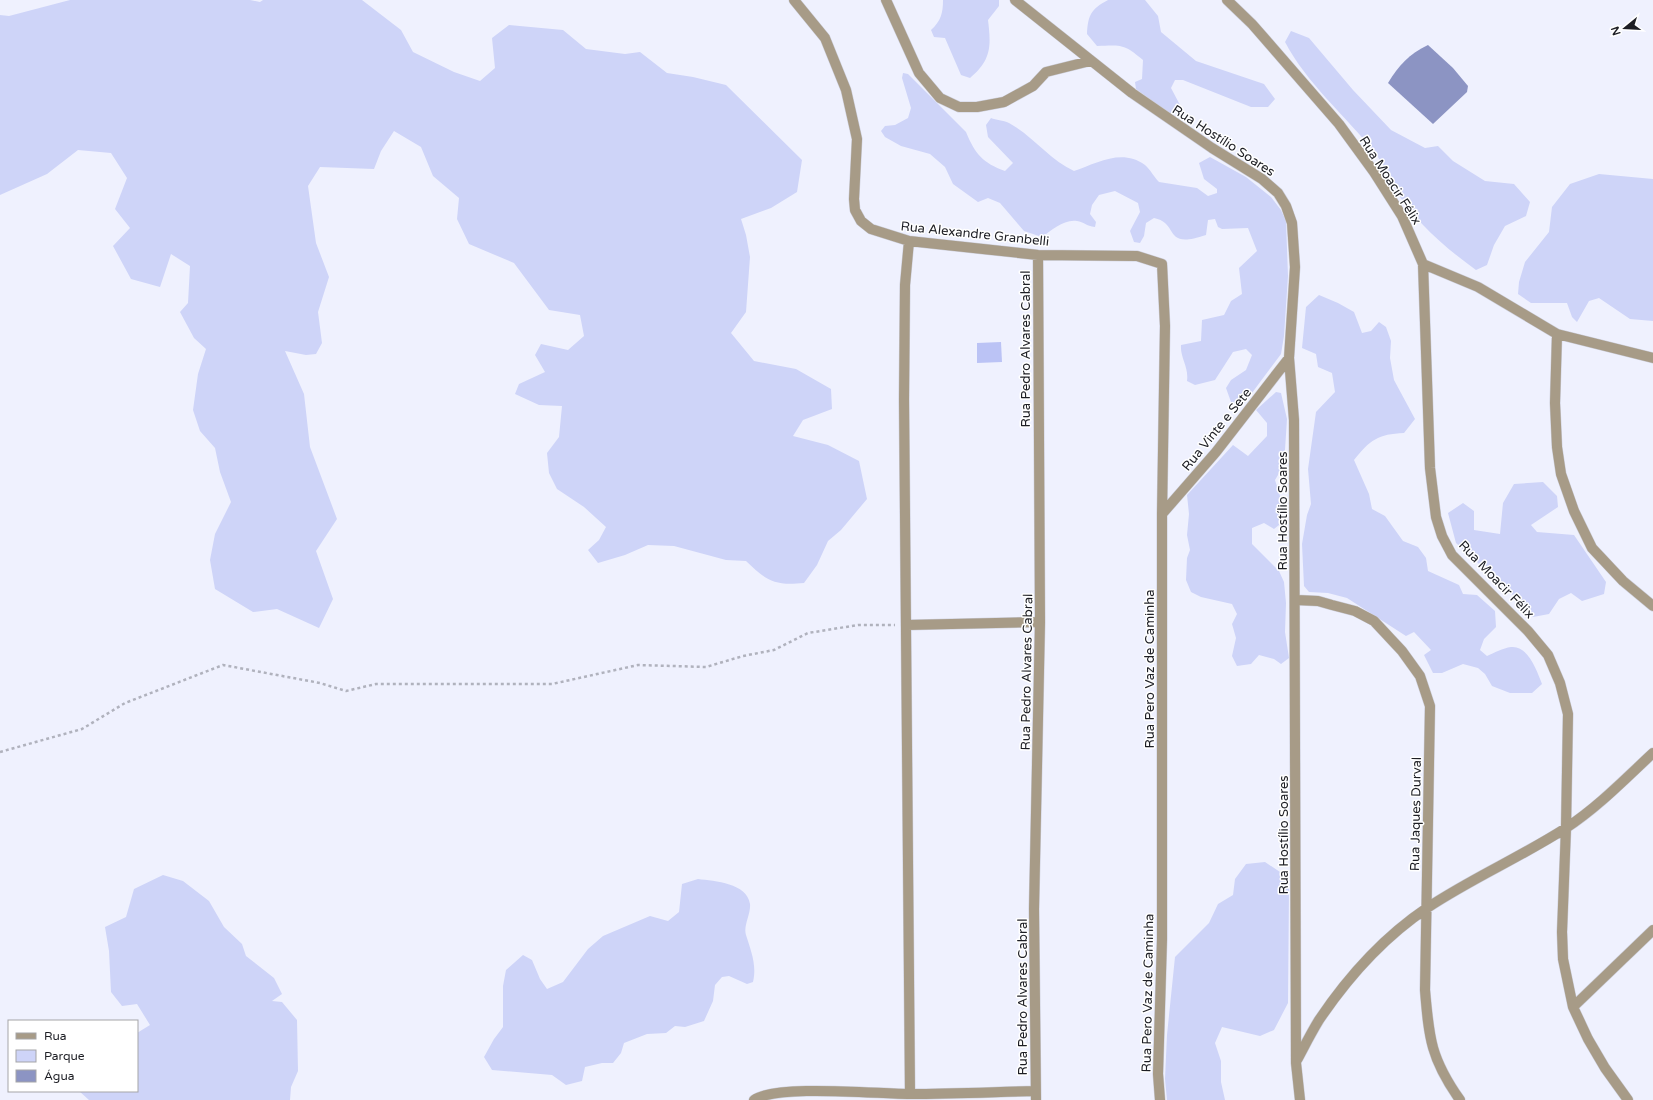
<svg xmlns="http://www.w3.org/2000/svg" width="1653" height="1100" font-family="'Varela Round',sans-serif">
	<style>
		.green { fill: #ced4f8 }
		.water { fill: #8c94c3 }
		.building { fill: #bbc3f5 }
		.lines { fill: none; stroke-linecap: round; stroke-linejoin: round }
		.street-casing { stroke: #cdcfdb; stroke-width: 11 }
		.path { stroke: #b0b2bd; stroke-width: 2.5; stroke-dasharray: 3 3; stroke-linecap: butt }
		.street { stroke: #a79b87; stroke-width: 10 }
		.labels { text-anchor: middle; stroke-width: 3; stroke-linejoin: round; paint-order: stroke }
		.street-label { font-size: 13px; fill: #1d1e24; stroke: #fff }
	</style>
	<rect width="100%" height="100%" fill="#eff1fe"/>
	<path class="green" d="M70,0h180l10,2 3,-2h99l39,30 12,22 41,20 26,9 15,-13 -3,-30 17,-13 54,5 23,19 39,5 15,-2 27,21 26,4 33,8 76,75 -5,32 -26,16 -30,11 5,16 4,22 -4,55 -15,21 23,28 42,8 35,20 1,20 -29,11 -10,16 35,9 31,16 8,38 -26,31 -13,11 -11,24 -13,18c-30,3 -37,-2 -58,-22l-20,-1 -52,-14 -26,-1 -23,10 -27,8 -10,-13 11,-10 7,-13 -22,-20 -27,-18 -8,-16 -2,-20 12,-16 3,-31 -23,-1 -24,-11 4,-10 26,-12 -10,-17 6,-11 27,6 16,-14 -4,-21 -31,-5 -35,-47 -45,-19 -12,-25 2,-21 -26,-22 -12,-29 -27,-16 -13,20 -7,18 -54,-2 -12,19 8,57 13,34 -11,35 4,31 -6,11 -10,1 -21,-4 19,43 6,53 27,72 -21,32 17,48 -14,29 -42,-19 -24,3 -38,-23 -5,-29 5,-26 16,-32 -11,-30 -5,-24 -15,-17 -7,-21 5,-36 8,-25 -12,-11 -14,-26 8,-9 2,-37 -19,-12 -11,33 -29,-8 -18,-33 17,-18 -15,-19 12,-31 -16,-25 -33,-3 -31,24 -47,21v-180l9,1z
		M943,0h56v6l-11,14c3,25 4,40 -18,58l-9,-3 -16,-37 -11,-1 -3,-7c10,-9 12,-17 12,-30z
		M1108,0h37l13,16 3,16 35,29 68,23 11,15 -7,8h-17l-68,-27h-8l-4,8 9,17 -2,7 -9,1 -33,-24 -1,-7 7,-3 1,-19c-19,-16 -21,-15 -46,-14l-10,-12c1,-19 4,-25 21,-34z
		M1291,31l18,7 44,52 38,40 34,18 13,-2 15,15 32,20 29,3 16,18 -4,14 -21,10 -11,19 -7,20 -11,5c-33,-24 -62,-49 -83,-84 -7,-11 -10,-23 -18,-33 -29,-37 -68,-69 -90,-111z
		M903,73l5,1 58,58c9,22 17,31 39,39l8,-8 -25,-26 -2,-12 5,-7c5,2 12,2 18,5 24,13 41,37 65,48 23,-8 48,-23 71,-6 5,4 9,12 14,17l38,6 11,8 9,-3v-4l-13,-10 -5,-16 11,-6 36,20 25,20 10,13 5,11 2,55 -4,60 -3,18 -38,51 -12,-3 -5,-14 5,-8 15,-10 6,-15 -6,-6 -13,3 -18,28 -20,5 -8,-4c2,-14 -7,-23 -6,-36l20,-4 1,-21 22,-5 7,-14 11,-7 -3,-26 18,-17 -9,-23 -26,1 -4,-2 -3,-8 -7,1 -2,15c-44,15 -26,-12 -52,-17l-8,5 -2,13 -4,7 -6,-1 -4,-11 10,-19 -2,-9 -23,-12 -16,4 -7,10 -2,9 6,8 -1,5c-9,-1 -11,-5 -18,-6 -13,-2 -25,9 -35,16l-18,-6 -24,-28 -12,-5 -10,4 -25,-18 -8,-17 -15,-13 -29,-8 -16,-9 -4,-6 4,-5 10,-1 13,-7 3,-10 -9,-30z
		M1599,174l54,5v142l-23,-2 -31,-21 -10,3 -12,21 -5,-5 -5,-14h-36l-13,-9 1,-12 6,-20 24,-30 3,-25 18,-23z
		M1319,295l19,8 16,9 8,21 9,-2 8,-9 7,5 5,14 -1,17 4,22 21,39 -11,14c-26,1 -34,7 -50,27l15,34 3,15 13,7 18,25 15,6 8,11 2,13 31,14 4,9 14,1 18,16 1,16 -12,12 -4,11 7,6c7,-3 16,-8 24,-9 17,-2 26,24 31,37l-10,9h-22l-18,-7 -7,-12 -7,-6 -15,-4 -21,9h-9l-9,-18 7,-5 -17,-18 -8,4 -59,-38 -19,-5 -19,-1 -5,-6 -2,-42 5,-29 4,-11 -3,-35 8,-57 19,-20 -3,-19 -14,-6 -2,-13 -14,-6 4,-41z
		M1276,392l5,1 6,26 -3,46 -9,15 5,16 4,25 -10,8 -10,-6 -12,5v16l27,27 5,11 2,21 -1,29 4,26 -8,6 -7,-5 -15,-4 -8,9 -14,2 -5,-10 4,-18 -4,-14 5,-10 -5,-10 -31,-7 -10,-5 -5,-12 1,-22 3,-8 -3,-15 2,-21 -2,-19 46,-50 15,11 19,-20v-13l-11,-13z
		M1543,482l14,14 1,11 -27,18 6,7 37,3 32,47 -2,12 -22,7 -11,-8 -12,6 -10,15 -16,3 -22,-24 -55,-50 -8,-30 15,-10 11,8v19l26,4 3,-31 11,-19z
		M1265,862l15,10 9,17 -1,114 -14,27 -14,6 -38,-9 -7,16 6,18v21l4,18h-58l-2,-21 2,-44 8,-78 34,-34 9,-19 15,-9 2,-16 11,-15z
		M163,875l20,6 26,20 15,26 18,17 4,12 28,22 8,16 -10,7 10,1 15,18 1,51 -7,16 -1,13h-201l-10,-9h58v-58l13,-8 -13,-21 -15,2 -11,-14 -2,-41 -4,-24 21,-10 8,-28z
		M698,879c17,2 49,4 52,25 1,10 -7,22 -4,31 5,16 11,30 7,47l-6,2 -18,-8 -7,1 -7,8 -2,16 -9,20 -19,6 -10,-1 -9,7 -19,1 -23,9 -3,10 -8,10h-11l-17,4 -3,14 -16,4 -14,-10 -60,-5 -8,-13 10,-18 9,-12v-41l3,-16 17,-15 9,5 8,19 7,10 16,-7 25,-33 15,-13 47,-20 18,5 11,-9 3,-28z"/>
	<path class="water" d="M1428,45l25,23 15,18 -1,6 -34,32 -45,-41c11,-18 21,-29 40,-38z"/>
	<path class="building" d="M1001,342l1,20 -25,1v-20z"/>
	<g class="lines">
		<g class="street-casing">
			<path id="street" d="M794,0l31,38 21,52 11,49 -3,60 1,11 6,11 10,8 38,12 129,14 99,1 25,8 3,62 -3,188v425l-4,135 2,26
				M886,0l33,73 21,25 19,9h18l27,-5 29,-16 13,-14 44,-11
				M1015,0l117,93 80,55 50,31 16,14 8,13 6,17 3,44 -6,91 5,62 2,643 4,37
				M1227,0l25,24 87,100 35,48 28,44 21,48 7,204 6,49 6,19 10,19 76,76 20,24 12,28 8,31 -2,114 -4,104 1,27 10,48 15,32 17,29 23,32
				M909,241l-4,44 -1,114 6,695
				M1423,264l55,23 79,47 96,24
				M1557,334l-2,69 2,44 4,27 13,37 18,37 31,33 30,25
				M1162,514l54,-62 73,-94
				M1296,600l22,1 14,4 23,6 19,10 28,30 18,25 10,30 -5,284c4,49 6,69 35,110
				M907,625l133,-3
				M1573,1007l80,-77
				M1297,1060c7,-13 14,-27 22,-40 29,-43 65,-83 108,-112 45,-30 94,-51 139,-80 32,-21 59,-49 87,-75
				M754,1100c23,-16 123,-6 156,-6 42,0 84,-2 125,-3
				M1036,1100l-2,-191 6,-287 -2,-367"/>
		</g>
		<path class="path" d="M0,752l82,-23 43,-26 98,-38 97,18 26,8 30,-7h176l86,-19 68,2 37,-11 31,-6 34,-17 50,-8h37"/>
		<use href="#street" class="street"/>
	</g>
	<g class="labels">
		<g class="street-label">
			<text transform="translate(1224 140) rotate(33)" y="5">Rua Hostílio Soares</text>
			<text transform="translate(1391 180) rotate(57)" y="5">Rua Moacir Félix</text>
			<text transform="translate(975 233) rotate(6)" y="5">Rua Alexandre Granbelli</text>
			<text transform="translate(1025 349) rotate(-90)" y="5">Rua Pedro Alvares Cabral</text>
			<text transform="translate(1216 429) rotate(-51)" y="5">Rua Vinte e Sete</text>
			<text transform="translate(1282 511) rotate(-90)" y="5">Rua Hostílio Soares</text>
			<text transform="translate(1497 579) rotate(46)" y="5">Rua Moacir Félix</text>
			<text transform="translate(1149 669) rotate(-90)" y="5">Rua Pero Vaz de Caminha</text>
			<text transform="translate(1026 672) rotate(-89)" y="5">Rua Pedro Alvares Cabral</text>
			<text transform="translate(1415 814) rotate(-89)" y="5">Rua Jaques Durval</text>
			<text transform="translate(1283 835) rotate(-90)" y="5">Rua Hostílio Soares</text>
			<text transform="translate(1147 993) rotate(-89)" y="5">Rua Pero Vaz de Caminha</text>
			<text transform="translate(1022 997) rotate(-90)" y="5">Rua Pedro Alvares Cabral</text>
		</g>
	</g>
	<rect x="8" y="1020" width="130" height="72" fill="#ffffff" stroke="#a5a5a7"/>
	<rect x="16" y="1033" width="20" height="6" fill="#a79b87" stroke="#a5a5a7"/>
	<text x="44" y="1040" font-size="12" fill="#1d1e24">Rua</text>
	<rect x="16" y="1050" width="20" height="12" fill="#ced4f8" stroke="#a5a5a7"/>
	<text x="44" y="1060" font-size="12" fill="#1d1e24">Parque</text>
	<rect x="16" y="1070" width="20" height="12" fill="#8c94c3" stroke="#a5a5a7"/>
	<text x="44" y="1080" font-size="12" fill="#1d1e24">Água</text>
	<g transform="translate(1625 28) rotate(252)" stroke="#ffffff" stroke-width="3" paint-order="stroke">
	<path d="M0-3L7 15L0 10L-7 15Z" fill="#1d1e24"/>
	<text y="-6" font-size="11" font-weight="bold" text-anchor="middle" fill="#1d1e24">N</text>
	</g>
</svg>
